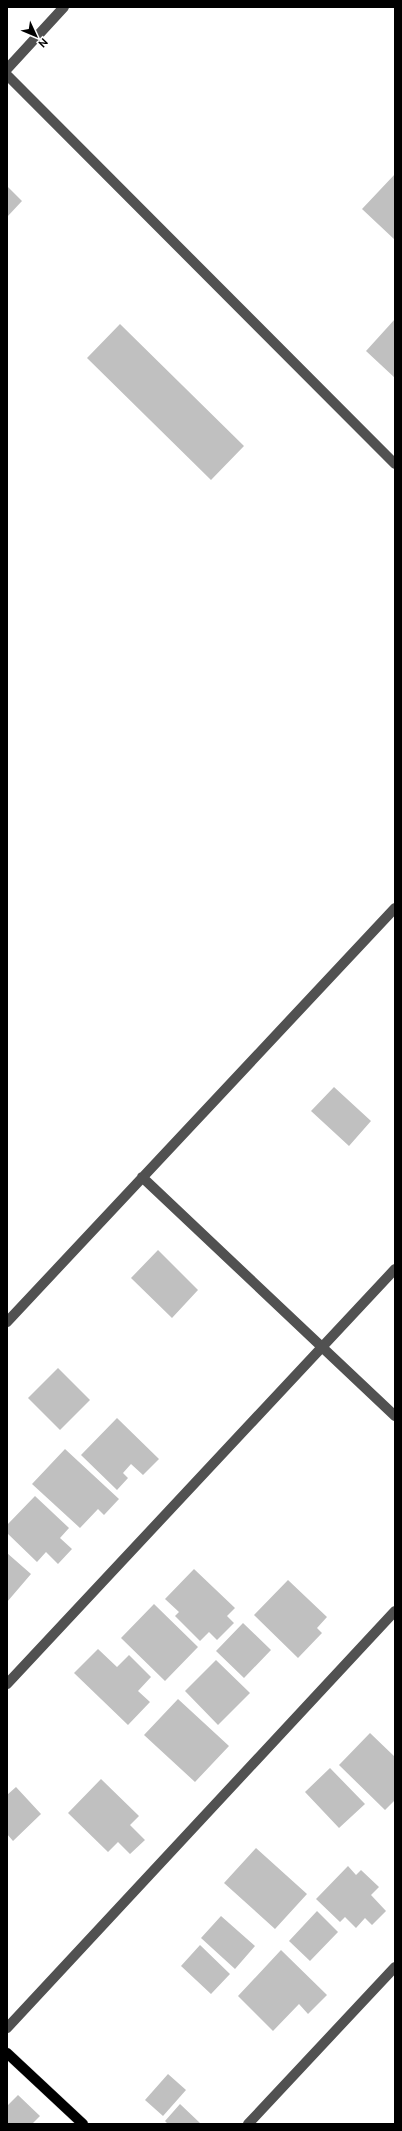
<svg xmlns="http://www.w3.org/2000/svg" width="402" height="2131" font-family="Ubuntu,sans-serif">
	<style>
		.building { fill: #c0c0c0 }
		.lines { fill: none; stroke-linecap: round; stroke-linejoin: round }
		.major-casing { stroke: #dbdbdb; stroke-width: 11 }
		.minor { stroke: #515151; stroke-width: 10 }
		.major { stroke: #000; stroke-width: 10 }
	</style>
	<rect width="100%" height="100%" fill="#fff"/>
	<path class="building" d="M395,174v66l-33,-31z
		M7,186l15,15 -15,16z
		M395,319v59l-29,-27z
		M120,324l124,122 -33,34 -124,-122z
		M334,1087l37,34 -22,25 -38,-35z
		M158,1250l40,40 -26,28 -41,-40z
		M58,1368l32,32 -30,30 -32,-32z
		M117,1418l42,41 -16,16 -12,-11 -8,9 5,5 -11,12 -36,-35z
		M65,1449l54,50 -15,16 -6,-6 -18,19 -48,-44z
		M35,1496l34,32 -9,10 12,11 -14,15 -12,-12 -9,10 -30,-29v-8z
		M7,1553l24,21 -24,28z
		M194,1569l41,39 -8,8 7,7 -17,17 -8,-8 -9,9 -25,-25 4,-4 -14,-13z
		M288,1580l39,37 -10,11 5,5 -24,25 -44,-43z
		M154,1604l44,43 -33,34 -44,-43z
		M243,1623l28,27 -27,28 -28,-27z
		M98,1649l19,18 12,-12 22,22 -13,14 12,11 -22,23 -54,-52z
		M216,1660l34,33 -32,32 -33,-34z
		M178,1699l51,47 -34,36 -51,-47z
		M370,1733l25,24v43l-10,10 -46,-45z
		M330,1768l35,36 -26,24 -34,-36z
		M101,1779l38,37 -9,9 15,15 -15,14 -12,-12 -10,10 -40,-39z
		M16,1787l25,27 -28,27 -6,-7v-39z
		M256,1848l51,46 -32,35 -51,-46z
		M348,1866l8,9 5,-5 18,17 -8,8 15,16 -14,14 -7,-7 -9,10 -11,-11 -5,5 -24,-23z
		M317,1911l21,21 -28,29 -21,-20z
		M221,1916l34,30 -20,23 -34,-31z
		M200,1945l30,29 -19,20 -30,-28z
		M281,1950l46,45 -19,19 -9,-10 -26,27 -35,-35z
		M168,2074l18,16 -23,26 -18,-16z
		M18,2095l22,21 -8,8h-25v-18z
		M180,2104l20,19 -1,1h-31l-3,-3z"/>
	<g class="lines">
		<g class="major-casing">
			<path id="major" d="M7,2053l76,71"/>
		</g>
		<path class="minor" d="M7,69l57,-62
			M7,75l388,389
			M142,1177l253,239
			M7,1322l388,-414
			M7,1684l388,-415
			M7,2028l388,-417
			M248,2124l147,-157"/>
		<use href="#major" class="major"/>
	</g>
	<rect width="402" height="2131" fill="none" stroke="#000000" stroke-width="16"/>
	<g transform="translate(36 36) rotate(134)" stroke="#ffffff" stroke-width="3" paint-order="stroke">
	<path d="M0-3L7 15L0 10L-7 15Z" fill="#000000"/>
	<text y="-6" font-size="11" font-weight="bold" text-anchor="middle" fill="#000000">N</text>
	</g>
</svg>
